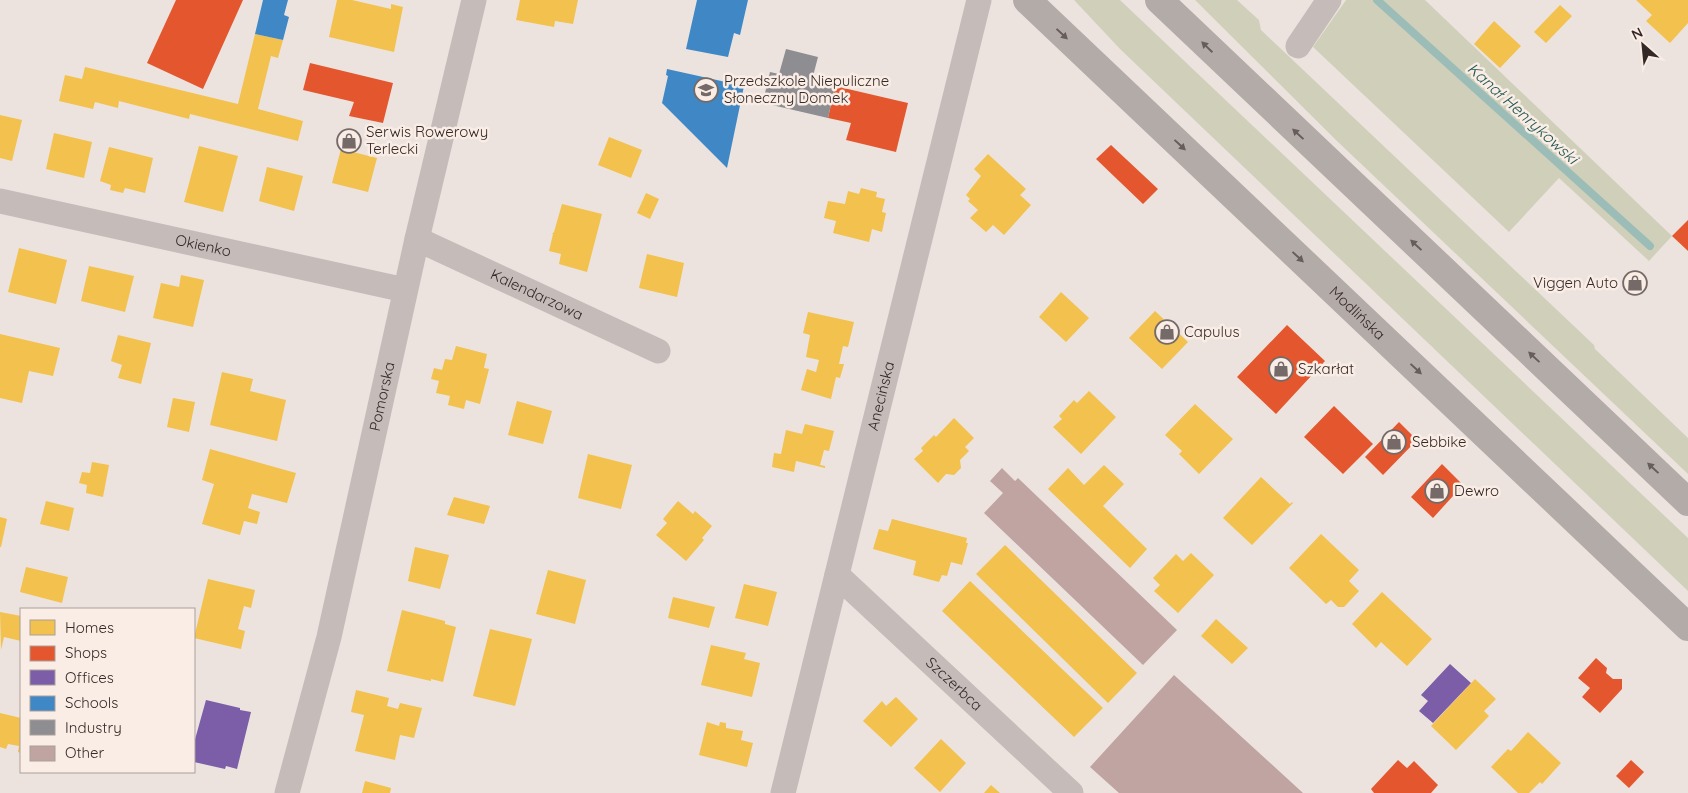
<svg xmlns="http://www.w3.org/2000/svg" width="1688" height="793" font-family="Quicksand,sans-serif">
	<style>
		.green { fill: #d0d0ba }
		.homes { fill: #f2c14e }
		.shops { fill: #e4572e }
		.offices { fill: #7b5ea7 }
		.schools { fill: #3f88c5 }
		.industry { fill: #8d8d92 }
		.lines { fill: none; stroke-linecap: round; stroke-linejoin: round }
		.stream { stroke: #9cbdb7; stroke-width: 8 }
		.building { fill: #bfa4a1 }
		.minor { stroke: #c5bcb9; stroke-width: 25 }
		.primary { stroke: #b3aba8; stroke-width: 28 }
		.oneway { fill: #675d5b }
		.labels { text-anchor: middle; stroke-width: 5; stroke-linejoin: round; paint-order: stroke }
		.poi-label { font-size: 15px; fill: #352927; stroke: #f9ede6; text-anchor: start }
		.street-label { font-size: 15px; fill: #352927; stroke: #f9ede6 }
		.water-label { font-size: 16px; font-style: italic; fill: #1e564f; stroke: #f9ede6 }
	</style>
	<rect width="100%" height="100%" fill="#ece3df"/>
	<path class="green" d="M1074,0h46l568,538v53l-568,-542z
		M1195,0h42l22,20 2,10 333,315 1,4 93,89v36l-350,-332z
		M1346,0h79l247,236 -23,25 -90,-83 -50,54 -196,-185z"/>
	<path class="homes" d="M337,0h15l39,9v-5l12,3 -9,45 -65,-15z
		M520,0h58l-5,24 -18,-3 -1,6 -38,-7z
		M1636,0h52v23l-18,20 -24,-22 6,-6z
		M1560,5l12,11 -26,27 -12,-11z
		M1494,21l27,25 -21,22 -26,-24z
		M255,34l28,6 -5,18 -7,-2 -13,53 45,12 -5,20 -108,-27 -1,5 -70,-18 -1,7 -23,-6 -2,7 -34,-8 6,-26 17,4 3,-12 153,37z
		M0,115l22,5 -10,41 -12,-3z
		M54,133l38,9 -8,36 -38,-9z
		M609,137l33,13 -11,28 -33,-13z
		M199,146l39,10 -15,56 -39,-10z
		M109,147l44,11 -8,35 -20,-5 -2,5 -13,-3 1,-5 -11,-4z
		M341,149l36,9 -9,34 -36,-9z
		M988,154l38,35 -6,6 11,10 -27,30 -11,-10 -7,7 -16,-14 8,-8 -10,-9 2,-2 -4,-4 15,-19 -7,-7z
		M267,167l36,9 -9,35 -35,-10z
		M861,188l16,4 -1,5 9,2 -3,13 4,1 -4,19 -10,-3 -3,13 -36,-9 3,-12 -12,-3 4,-17 17,3 3,-13 11,3z
		M646,193l13,6 -9,20 -13,-6z
		M562,204l40,10 -15,58 -28,-8 2,-10 -12,-3 4,-17h-1l2,-2z
		M19,248l48,12 -11,44 -48,-12z
		M647,254l37,9 -7,34 -38,-9z
		M89,266l45,10 -9,36 -44,-11z
		M181,275l23,5 -11,47 -40,-9 8,-35 18,4z
		M1061,292l28,26 -23,24 -27,-25z
		M1155,311l33,31 -26,27 -33,-31z
		M808,312l46,10 -6,25 -5,-1 -4,18h5l-4,14 -4,-1 -5,22 -30,-9 6,-21 9,3 3,-12 -13,-3 4,-22 -7,-2z
		M0,334l60,14 -7,28 -24,-5 -7,32 -22,-5z
		M118,335l33,8 -10,41 -23,-6 4,-13 -11,-4z
		M456,346l31,8 -3,14 5,1 -9,35 -14,-4 -2,9 -16,-4 2,-9 -14,-3 3,-12 -8,-2 3,-11 8,2 3,-11 7,1z
		M222,372l31,7 -3,12 36,9 -9,41 -67,-16z
		M1089,391l27,26 -35,37 -28,-27 9,-8 -3,-3 15,-16 3,3z
		M173,398l22,4 -6,30 -22,-5z
		M517,401l35,10 -9,33 -35,-9z
		M1195,404l38,35 -34,35 -20,-20 3,-3 -17,-16z
		M954,418l20,20 -9,9 4,4 -9,9 1,8 -7,7 -8,-1 -8,9 -24,-24 9,-8 -2,-3 13,-13 2,2z
		M805,424l29,7 -5,20 -5,-1 -4,15 5,1v2l-29,-7 -2,11 -22,-5 2,-14 7,1 5,-24 16,4z
		M210,449l86,24 -9,30 -35,-9 -4,14 12,4 -3,12 -13,-3 -4,14 -38,-11 12,-40 -12,-4z
		M588,454l44,11 -11,44 -43,-11z
		M92,462l17,3 -6,32 -17,-4 1,-8 -8,-2 3,-11 8,1z
		M1104,465l20,19 -21,22 44,43 -17,19 -82,-79 20,-21 16,17z
		M1261,477l29,27 2,-2 1,1 -41,42 -29,-27z
		M454,497l36,9 -6,18 -37,-9z
		M46,501l28,7 -5,23 -29,-7z
		M678,501l15,13 2,-3 17,15 -10,12 2,2 -18,21 -30,-26 11,-12 -4,-4z
		M0,517l7,2 -6,28h-1z
		M892,519l75,19 -1,5h2l-6,22 -11,-3 -4,14 -5,-1 -3,7 -26,-7 3,-14 -43,-12 6,-20 9,2z
		M1321,534l38,36 -10,11 10,10 -15,16h-6l-7,-7 -5,4 -37,-36z
		M1005,545l132,128 -29,30 -132,-129z
		M415,547l34,8 -9,34 -32,-8z
		M1191,553l23,22 -36,38 -24,-22 6,-6 -7,-7 23,-24 7,7z
		M26,567l42,10 -6,26 -42,-11z
		M548,570l38,10 -11,44 -39,-10z
		M208,579l47,11 -4,18 -7,-2 -6,23 7,2 -4,18 -47,-11z
		M970,581l133,127 -29,29 -132,-126z
		M744,584l33,8 -9,34 -33,-8z
		M1382,592l50,47 -25,27 -26,-24 -5,6 -24,-24z
		M673,597l42,10 -6,21 -41,-10z
		M402,610l43,11v3l11,3 -13,55 -12,-3v2l-44,-10z
		M0,612l21,4v25l-17,-4 -3,13z
		M1216,619l32,29 -16,16 -31,-28z
		M490,629l42,10 -17,67 -42,-10z
		M711,645l35,8 -2,6 16,4 -8,34 -51,-12z
		M1475,679l21,20 -12,12 5,5 -33,34 -25,-24z
		M356,690l33,8 -2,8 11,3 2,-6 22,5 -8,30 -14,-3 -5,25 -40,-9 9,-36 -13,-3z
		M896,697l22,22 -27,28 -28,-26 19,-20 4,5z
		M0,713l21,5v35l-3,-1 1,-6 -11,-2 -2,5 -6,-2z
		M707,722l12,4 1,-4 6,1v5l17,3 -2,9 12,3 -6,24 -48,-12z
		M1528,732l33,31 -19,21 -2,-2 -11,11h-11l-27,-26 17,-18 3,2z
		M941,739l25,24 -26,29 -26,-24z
		M365,781l26,7 -1,5h-28z
		M991,785l9,8h-16z"/>
	<path class="shops" d="M176,0h67l-40,89 -56,-26z
		M310,63l83,20 -10,40 -34,-7 5,-14 -51,-12z
		M835,86l73,17 -12,49 -50,-12 5,-17 -23,-5z
		M1111,145l47,44 -15,15 -47,-45z
		M1688,220v31l-16,-15z
		M1287,325l38,36 -49,53 -39,-37z
		M1334,406l39,38 -30,30 -39,-37z
		M1399,422l18,18 -34,35 -18,-18z
		M1442,464l21,21 -30,33 -22,-21z
		M1596,658l11,10 -1,5 7,6h9v10l-22,24 -18,-16 8,-9 -12,-10z
		M1398,760l9,8 7,-7 24,24 -7,8h-57l-3,-4z
		M1631,760l13,12 -15,16 -13,-12z"/>
	<path class="offices" d="M1450,664l21,19 -38,40 -14,-12 9,-10 -7,-6z
		M206,700l34,8v2l11,2 -14,57 -11,-3 -1,3 -31,-7v-19z"/>
	<path class="schools" d="M263,0h25l-4,15 5,2 -6,23 -28,-6z
		M697,0h51l-8,35 -6,-2 -6,24 -42,-8z
		M667,69l77,17 -17,82 -65,-65 6,-27 -2,-1z"/>
	<path class="industry" d="M786,49l32,8 -6,23 23,6 -7,32 -56,-13 2,-9 -9,-3 5,-21 9,2z"/>
	<g class="lines">
		<path class="stream" d="M1377,0l273,246"/>
	</g>
	<path class="building" d="M1002,468l13,13 3,-3 159,152 -34,35 -159,-152 19,-20 -13,-12z
		M1174,675l129,118h-184l-29,-26z"/>
	<g class="lines">
		<g class="minor">
			<path d="M1298,46l31,-46"/>
			<path id="s1" d="M0,201l405,89"/>
			<path id="s2" d="M417,239l241,112"/>
			<path id="s3" d="M837,575l234,218"/>
			<path id="s4" d="M287,793l42,-156 88,-398 57,-239"/>
			<path id="s5" d="M783,793l196,-793"/>
		</g>
		<g class="primary">
			<path id="s6" d="M1027,0l661,627"/>
			<path d="M1159,0l529,502"/>
		</g>
	</g>
	<defs><path id="oneway-solid" d="M-6-.8H1V-3.2L6.5 0L1 3.2V.8H-6Z" transform="scale(1.25)"/></defs>
	<g class="oneway">
		<use href="#oneway-solid" transform="translate(1062 34) rotate(43)"/>
		<use href="#oneway-solid" transform="translate(1207 47) rotate(-136)"/>
		<use href="#oneway-solid" transform="translate(1298 134) rotate(-137)"/>
		<use href="#oneway-solid" transform="translate(1180 145) rotate(43)"/>
		<use href="#oneway-solid" transform="translate(1416 245) rotate(-137)"/>
		<use href="#oneway-solid" transform="translate(1298 257) rotate(43)"/>
		<use href="#oneway-solid" transform="translate(1534 357) rotate(-137)"/>
		<use href="#oneway-solid" transform="translate(1416 369) rotate(43)"/>
		<use href="#oneway-solid" transform="translate(1653 468) rotate(-137)"/>
	</g>
	<defs>
		<g id="school-ring" transform="scale(1.25)"><circle r="9.5" fill="#f9ede6" stroke="#756a67" stroke-width="1.5"/><path d="M0-5L7-2L0 1L-7-2ZM-4 1L0 2.5L4 1V4Q0 6-4 4Z" fill="#756a67"/></g>
		<g id="shop-ring" transform="scale(1.25)"><circle r="9.5" fill="#f9ede6" stroke="#756a67" stroke-width="1.5"/><path d="M-5-2.5h2.3a2.7 3.5 0 0 1 5.4 0H5L5.5 6h-11ZM-1.5-2.5h3a1.5 2.3 0 0 0-3 0Z" fill="#756a67"/></g>
	</defs>
	<g fill-rule="evenodd">
		<use href="#school-ring" x="706" y="90"/>
		<use href="#shop-ring" x="349" y="141"/>
		<use href="#shop-ring" x="1635" y="283"/>
		<use href="#shop-ring" x="1167" y="332"/>
		<use href="#shop-ring" x="1281" y="369"/>
		<use href="#shop-ring" x="1394" y="442"/>
		<use href="#shop-ring" x="1437" y="491"/>
	</g>
	<g class="labels">
		<g class="poi-label">
			<text x="724" y="86">Przedszkole Niepuliczne<tspan x="724" dy="17">Słoneczny Domek</tspan></text>
			<text x="366" y="137">Serwis Rowerowy<tspan x="366" dy="17">Terlecki</tspan></text>
			<text x="1618" y="288" text-anchor="end">Viggen Auto</text>
			<text x="1184" y="337">Capulus</text>
			<text x="1298" y="374">Szkarłat</text>
			<text x="1412" y="447">Sebbike</text>
			<text x="1454" y="496">Dewro</text>
		</g>
		<g class="street-label">
			<text dy="5" stroke="none"><textPath href="#s1" startOffset="208">Okienko</textPath></text>
			<text dy="5" stroke="none"><textPath href="#s2" startOffset="132">Kalendarzowa</textPath></text>
			<text dy="5" stroke="none"><textPath href="#s6" startOffset="455">Modlińska</textPath></text>
			<text dy="5" stroke="none"><textPath href="#s5" startOffset="409">Anecińska</textPath></text>
			<text dy="5" stroke="none"><textPath href="#s4" startOffset="408">Pomorska</textPath></text>
			<text dy="5" stroke="none"><textPath href="#s3" startOffset="160">Szczerbca</textPath></text>
		</g>
		<g class="water-label">
			<text transform="translate(1523 113) rotate(42)" y="6">Kanał Henrykowski</text>
		</g>
	</g>
	<rect x="20" y="608" width="175" height="165" fill="#f9ede6" stroke="#ab9f9a"/>
	<rect x="30" y="620" width="25" height="15" fill="#f2c14e" stroke="#ab9f9a"/>
	<text x="65" y="633" font-size="15" fill="#352927">Homes</text>
	<rect x="30" y="646" width="25" height="15" fill="#e4572e" stroke="#ab9f9a"/>
	<text x="65" y="658" font-size="15" fill="#352927">Shops</text>
	<rect x="30" y="670" width="25" height="15" fill="#7b5ea7" stroke="#ab9f9a"/>
	<text x="65" y="683" font-size="15" fill="#352927">Offices</text>
	<rect x="30" y="696" width="25" height="15" fill="#3f88c5" stroke="#ab9f9a"/>
	<text x="65" y="708" font-size="15" fill="#352927">Schools</text>
	<rect x="30" y="720" width="25" height="15" fill="#8d8d92" stroke="#ab9f9a"/>
	<text x="65" y="733" font-size="15" fill="#352927">Industry</text>
	<rect x="30" y="746" width="25" height="15" fill="#bfa4a1" stroke="#ab9f9a"/>
	<text x="65" y="758" font-size="15" fill="#352927">Other</text>
	<g transform="translate(1643 45) rotate(333)" stroke="#f9ede6" stroke-width="4" paint-order="stroke">
	<path d="M0-4L9 19L0 12L-9 19Z" fill="#352927"/>
	<text y="-8" font-size="14" font-weight="bold" text-anchor="middle" fill="#352927">N</text>
	</g>
</svg>
